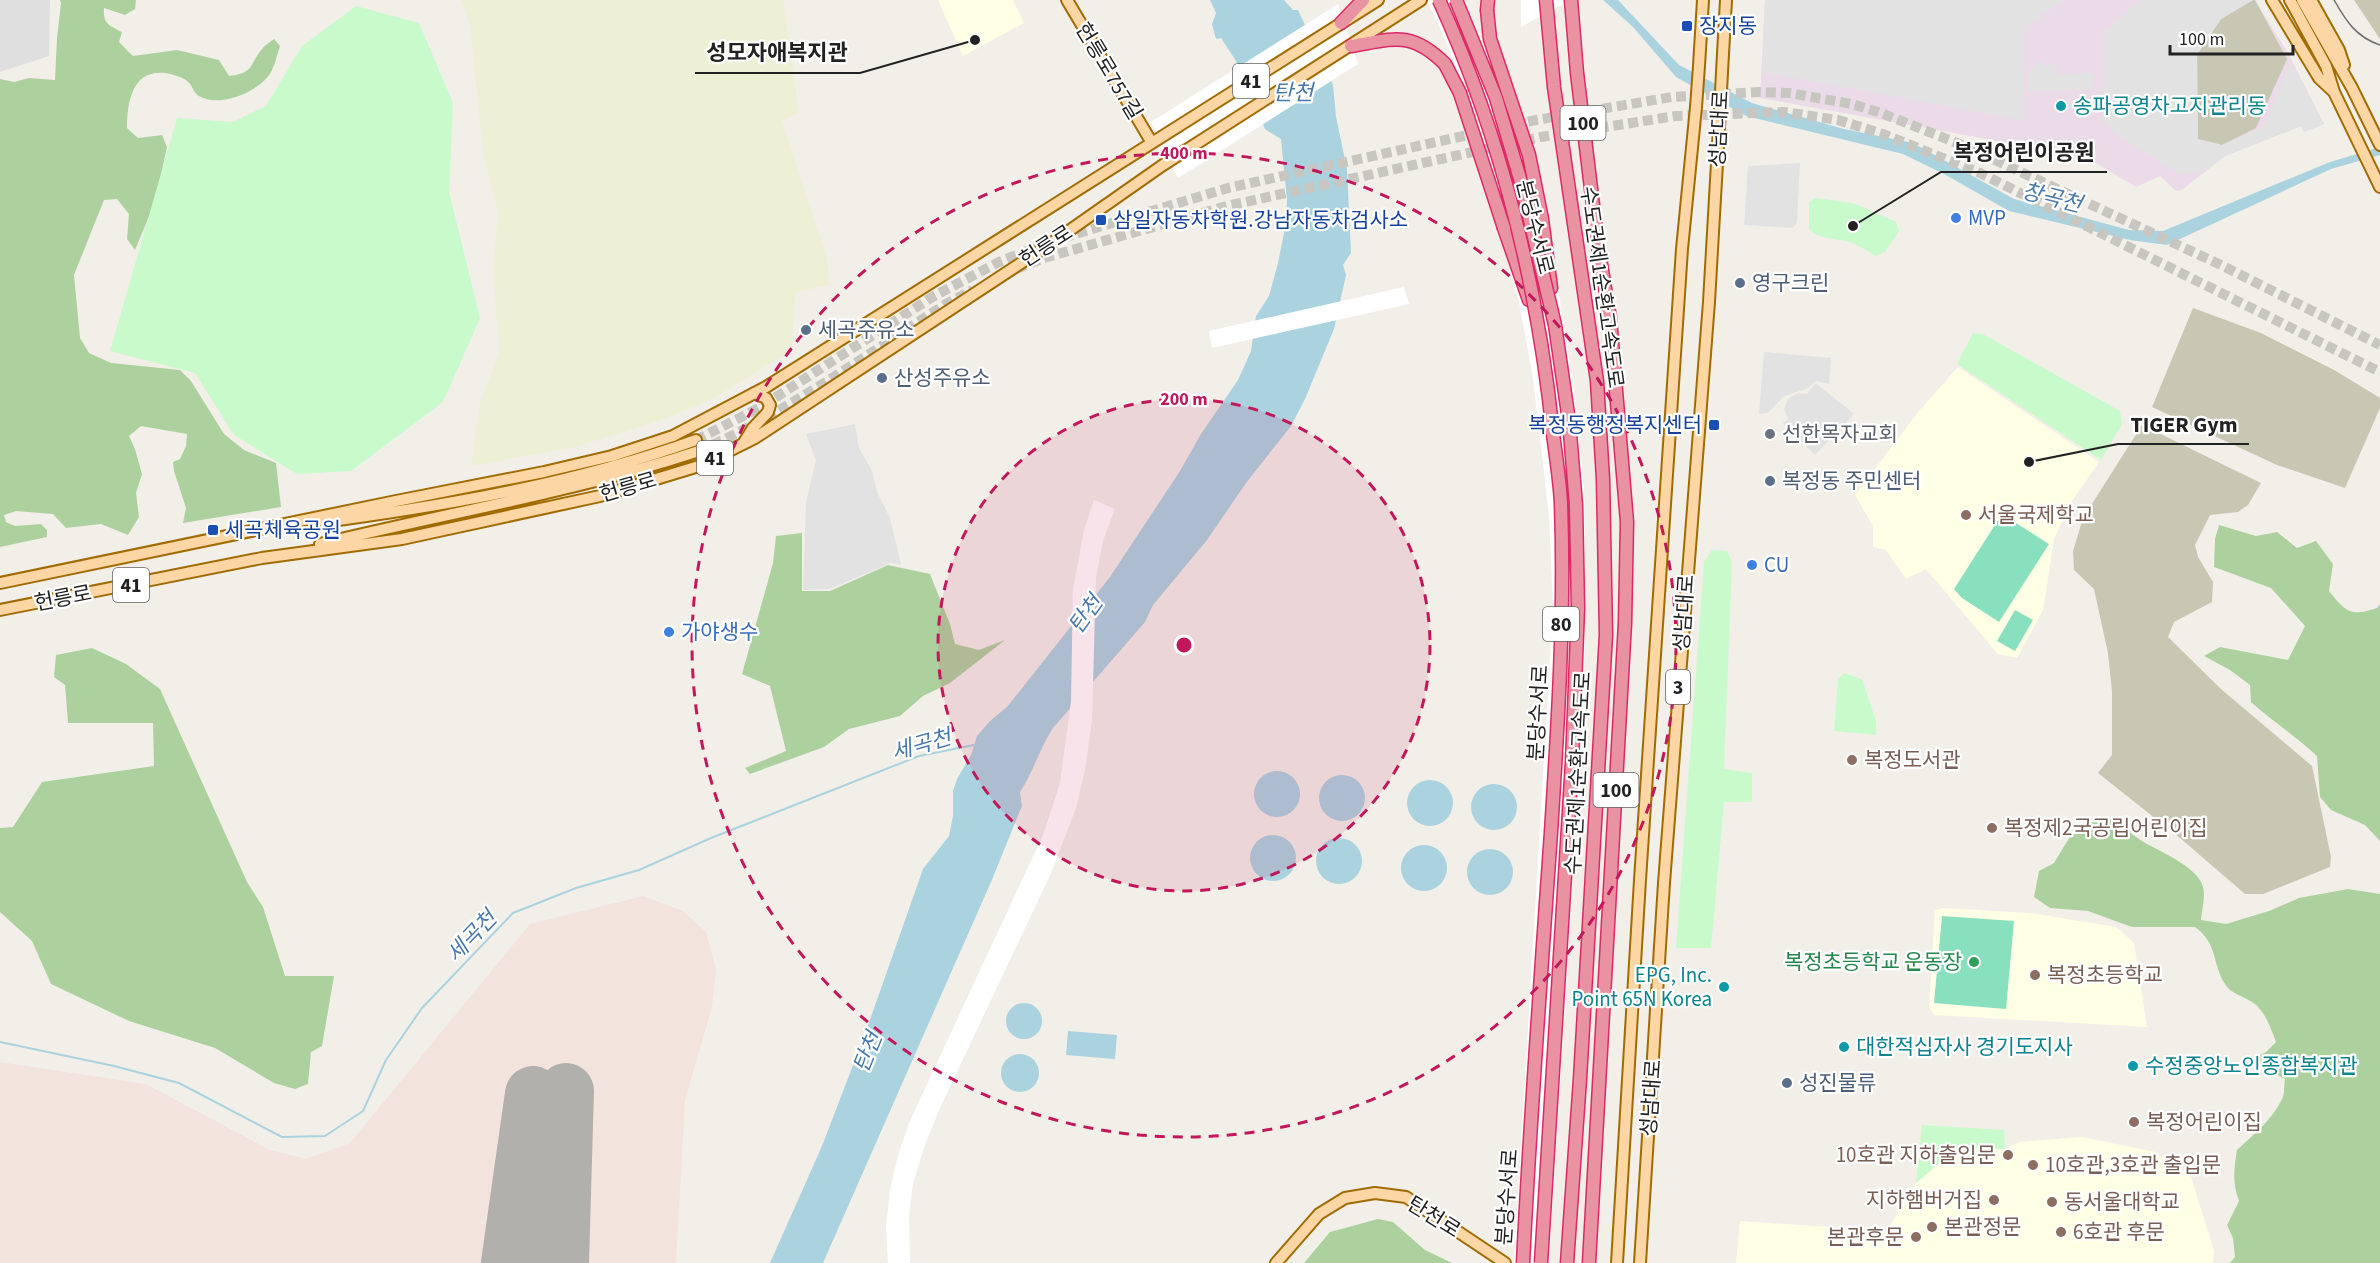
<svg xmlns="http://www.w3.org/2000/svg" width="2380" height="1263" font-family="'Source Sans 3','Noto Sans KR',sans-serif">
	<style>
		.residential { fill: #e0dfdf }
		.industrial { fill: #ebdbe8 }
		.education { fill: #ffffe5 }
		.military { fill: #f3e3dd }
		.construction { fill: #c7c7b4 }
		.farmland { fill: #eef0d5 }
		.forest { fill: #add19e }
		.park { fill: #c8facc }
		.pitch { fill: #88e0be }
		.parking { fill: #e2e2e2 }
		.water { fill: #aad3df }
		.pier { fill: #fff }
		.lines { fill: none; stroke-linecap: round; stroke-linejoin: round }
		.stream { stroke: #aad3df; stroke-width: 2 }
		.runway { stroke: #b1b0ac; stroke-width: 56 }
		.major-tunnel { stroke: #c8c6c1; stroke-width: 10; stroke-dasharray: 10 5; stroke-linecap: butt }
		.major-casing { stroke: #a06b00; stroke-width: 14 }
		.highway-casing { stroke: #dc2a67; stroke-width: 15 }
		.major { stroke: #fcd6a4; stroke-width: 10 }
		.highway { stroke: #e892a2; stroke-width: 12 }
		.tram { stroke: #707070; stroke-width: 1.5 }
		.major-bridge-casing { stroke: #a06b00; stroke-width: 14; stroke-linecap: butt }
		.highway-bridge-casing { stroke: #dc2a67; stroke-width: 15; stroke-linecap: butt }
		.major-bridge { stroke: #fcd6a4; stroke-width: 10 }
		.highway-bridge { stroke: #e892a2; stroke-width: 12 }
		.ring { fill: none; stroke: #c2185b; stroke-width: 3; stroke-dasharray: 10 8 }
		.transit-dot { fill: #1a4fb4; stroke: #fff; stroke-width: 2 }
		.culture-dot { fill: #0f9aa8; stroke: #fff; stroke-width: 2 }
		.shop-dot { fill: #3f7fe0; stroke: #fff; stroke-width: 2 }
		.service-dot { fill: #5c6f8a; stroke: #fff; stroke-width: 2 }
		.worship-dot { fill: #6b7280; stroke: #fff; stroke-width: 2 }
		.education-dot { fill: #8d6e63; stroke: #fff; stroke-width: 2 }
		.leisure-dot { fill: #2e9e5b; stroke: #fff; stroke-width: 2 }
		.labels { text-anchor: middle; stroke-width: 4.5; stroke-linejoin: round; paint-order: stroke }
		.shield { fill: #fff; stroke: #646464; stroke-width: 1.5 }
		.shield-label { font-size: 20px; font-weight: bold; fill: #222 }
		.transit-label { font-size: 21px; fill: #164399; stroke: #fff; text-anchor: start }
		.street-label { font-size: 21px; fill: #222; stroke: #fff }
		.culture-label { font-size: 21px; fill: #0d838f; stroke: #fff; text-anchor: start }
		.shop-label { font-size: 21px; fill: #366cbe; stroke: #fff; text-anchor: start }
		.service-label { font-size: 21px; fill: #4e5e75; stroke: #fff; text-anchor: start }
		.worship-label { font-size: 21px; fill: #5b616d; stroke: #fff; text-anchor: start }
		.education-label { font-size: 21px; fill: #785e54; stroke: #fff; text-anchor: start }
		.leisure-label { font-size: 21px; fill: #27864d; stroke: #fff; text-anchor: end }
		.water-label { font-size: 22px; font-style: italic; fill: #4a7aab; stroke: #fff }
		.centre { fill: #c2185b; stroke: #fff; stroke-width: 3 }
		.ring-label { font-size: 18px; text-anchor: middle; font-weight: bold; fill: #c2185b; stroke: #fff; stroke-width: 4.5; stroke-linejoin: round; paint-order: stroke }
		.leader { fill: none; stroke: #222; stroke-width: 2 }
		.callout-dot { fill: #222; stroke: #fff; stroke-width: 2 }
		.callout-label { font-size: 22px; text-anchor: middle; font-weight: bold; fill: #222; stroke: #fff; stroke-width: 4.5; stroke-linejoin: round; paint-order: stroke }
	</style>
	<rect width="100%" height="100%" fill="#f2efe9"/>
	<path class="residential" d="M0,0h50l-1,56 -49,16z"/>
	<path class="industrial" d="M1765,0h490l33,53 36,71 -20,8 -3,-6 -76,30 -43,34 -6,1 -16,-15 -24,11 -42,-25 -29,-9 -305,-55z"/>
	<path class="education" d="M938,0h75l11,23 -61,33z
		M1958,367l141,95 -29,42 -16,35 -11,71 -26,48 -19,-4 -72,-85 -20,10 -20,-29 -13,-3v-21l-18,-31 64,-84z
		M1941,908l89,5 86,14 18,16 13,84 -213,-12 -5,-8 6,-96z
		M2082,1137l73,15 36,25 23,74 -1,12h-477l4,-42 147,10 29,-48 41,-35 48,1 14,-7z"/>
	<path class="military" d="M643,896l40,15 23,21 10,37 -4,38 -27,93 -9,163h-676v-201l146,22 124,66 36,9 44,-16 180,-219z"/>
	<path class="construction" d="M2253,0h2l32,59 -31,69 -34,17 -24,-6 -1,-84 24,-36z
		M2354,0h26v39z
		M2193,308l68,25 75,38 44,27v10l-35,80 -68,-23 -125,-58z
		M2142,425l119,58 -13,22 -10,7 -28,3 -15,30 3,12 15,25 -1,20 -38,20 -6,15 53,52 91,77 19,91 -1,10 -67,27h-18l-65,-56 -82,-65 14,-18v-64l-4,-38 -14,-64 -20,-19 -1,-19 10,-33z"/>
	<path class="farmland" d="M461,0h322l8,50 7,62 -16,9 46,141 1,23 -33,7 -5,59 -82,50 -45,18 -88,28 -105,19 9,-64 19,-49 -6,-83 5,-57 -15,-59 -13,-129z"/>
	<path class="forest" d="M60,0h76l-1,9 -10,6 -21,-7c-1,15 4,17 18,24l-3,10 14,14 44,-6 42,10 10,16c26,-3 20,-12 33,-27 3,-4 8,-7 12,-10l6,7c-3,9 -5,19 -9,26 -10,18 -45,33 -65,27 -15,-5 -10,-10 -19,-18 -4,-4 -16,-7 -22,-8 -33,-4 -38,30 -38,55l11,10 24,-3 5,12 -12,55 -20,48 -8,-11 2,-25 -12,-15 -13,1 -30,75 6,63 9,15 22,10 69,7 11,11 33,53 20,16 32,13 5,44 -98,16 3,-15 -12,-37 -1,-9 7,-3 6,-13 1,-12 -46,-8 -12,10 6,13 7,25 -6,19 3,24 -11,18 -27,-11 -35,4 -13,-14 -37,-3 -12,4 2,7 9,4 26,-2 6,6v7l-47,10v-468l14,3 15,-4 26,2 2,-42 4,-35z
		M2219,525l37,11 21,-4 20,16 19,-7 17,23 -4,27c17,21 21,26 48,17l3,-4v237l-15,-16 -34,-15 -11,-13 -3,-41c-21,-20 -45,-35 -66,-54l-1,-17 -20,-15 -26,-14 16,-9 68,13 17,-34 -34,-38 -57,-21 1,-28z
		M802,533v58h28l58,-26 42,9 20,50 5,20 24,6 26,-10 -55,43 -27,13 -23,20 -51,13 -25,18 -74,27 -5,-6 41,-17 -16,-65 -28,-12 31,-111 3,-27z
		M92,648l34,16 34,25 87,193 16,25 22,69h49l-12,70 -11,6 -3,32 -13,5 -21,-6 -59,-35 -86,-27 -78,-37 -19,-43 -32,-29v-84l13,-1 29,-45 112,-16 -1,-43h-85l-3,-38 -11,-8 2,-22z
		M2112,819c11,8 23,18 35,25 15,8 46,22 54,38 6,10 1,27 0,38l25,4 43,-13 30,-13 49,-9 32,5v369h-150l5,-6 -2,-19 -6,-13 12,-24c-7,-18 -5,-33 -2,-51 16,-15 36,-31 45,-51 3,-6 2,-14 3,-20l-35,-19 16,-8 10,-10c-5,-13 -11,-32 -24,-40 -9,-6 -21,-8 -27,-18 -14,-22 -6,-39 -30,-57h-63l-44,-16 -38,-3 -16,-11 5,-26 15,-8 23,-38z
		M1378,1219l15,3 32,28 27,13h-148l26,-31z"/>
	<path class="park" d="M356,6l63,17 34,80 -4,89 31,126 -37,84 -92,69 -54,3 -63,-39 -39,-62 -85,-22 67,-233 56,4 33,-16 36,-60z
		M1816,198l37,5 43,19 3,9 -14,21 -10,4c-8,-6 -16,-10 -25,-14 -14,-4 -31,-2 -41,-13v-27z
		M1973,333l10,1 137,77 2,13 -21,36 -144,-96z
		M1712,550l15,1 5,11 -8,207 28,4v29h-28l-13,146h-35l28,-386z
		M1844,673l18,6 14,42v14l-42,-4 4,-52z
		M1922,1125l82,5 1,19 -48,-1 -41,35z"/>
	<path class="pitch" d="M2002,514l47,30 -50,78 -37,-24 -8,-9z
		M2015,610l18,10 -18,31 -18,-10z
		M1942,916l72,5 -8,88 -72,-6z"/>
	<path class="parking" d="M1765,0h298l-39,27 -1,93 -260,-48z
		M2142,0h111l-32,19 -24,36 1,84 24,6 41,-17 28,-65 33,61 -20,8 -3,-6 -76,30 -18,13 -16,4h-13l-53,-33 -22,-19v-88z
		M2041,61l5,6 5,-5 4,5 1,7 37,-1v16l-65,2 -1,-18z
		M1800,163l-3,59 -4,6 -49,-3 4,-59z
		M1764,352l67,6 -2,26 -13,-3 -10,8 -22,7 -16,17 -9,1z
		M1816,383l38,31 -39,41 -32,-32 5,-4 -4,-10 4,-10 10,-6 9,1z
		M855,424l4,24 13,23 5,21 13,26 11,47 -11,-2 -60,26 -27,1 3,-88 10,-41 -10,-27z"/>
	<path class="water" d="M1210,0h74l9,10h5l35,75 3,32 11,52 4,84 -8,12 3,10 -12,54 -29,70 -14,27 -45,57 -39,57 -54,65 -8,17 -92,106c-14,21 -19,43 -33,64l2,14 -31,76 -168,381h-53l52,-117 43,-112 58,-165 26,-33 4,-20v-25l4,-12 14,-24 6,-19 13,-15 17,-14 103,-130 70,-106 21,-37 37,-54 13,-29 5,-35 13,-20 9,-33 8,-40 1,-23 -6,-61 -16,-10 -29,-68 -15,-23 -5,1 -4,-15 4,-11z
		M1603,0h15l61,65 73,38 92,26 69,14 101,56 115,31 34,1 167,-69 50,-15v8l-49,14 -164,76 -37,-5 -121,-29 -65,-37 -41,-20 -157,-38 -70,-39 -43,-50z
		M1254 794a23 23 0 1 1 46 0a23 23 0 1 1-46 0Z
		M1319 798a23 23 0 1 1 46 0a23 23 0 1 1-46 0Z
		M1407 803a23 23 0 1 1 46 0a23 23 0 1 1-46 0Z
		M1471 807a23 23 0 1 1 46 0a23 23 0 1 1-46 0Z
		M1250 858a23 23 0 1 1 46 0a23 23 0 1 1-46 0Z
		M1316 861a23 23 0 1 1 46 0a23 23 0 1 1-46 0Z
		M1401 868a23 23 0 1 1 46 0a23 23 0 1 1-46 0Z
		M1467 872a23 23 0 1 1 46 0a23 23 0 1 1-46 0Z
		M1006 1021a18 18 0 1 1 36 0a18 18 0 1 1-36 0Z
		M1068,1031l49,4 -2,24 -49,-4z
		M1001 1073a19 19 0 1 1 38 0a19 19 0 1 1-38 0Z"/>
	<path class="pier" d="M1427,0h38l19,44 63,174 27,172 11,111v151l-4,104 -32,507h-35l39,-656 -4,-92 -16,-137 -14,-76 -20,-72 9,-3 -34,-111 -28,-75z
		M1521,0h49l-49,27z
		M1338,4l20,60 -180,114 -27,-56z
		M1404,287l5,17 -197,44 -3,-17z
		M1094,500l21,9 -12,32 -7,36 -4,144 -7,49 -9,38 -25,65 -111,235 -16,39 -11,37 -4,30 1,49h-22l-2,-36 4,-37 8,-34 11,-33 134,-288 17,-52 11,-82 2,-112 11,-59z"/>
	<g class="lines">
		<path class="stream" d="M0,1042l114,24 65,17 103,54 43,-1 38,-25 23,-51 36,-52 91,-95 63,-25 63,-18 72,-32 208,-82 55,-11"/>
		<path class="runway" d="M509,1263l24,-169
			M561,1263l5,-172"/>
		<path class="major-tunnel" d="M1016,269l28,-11 183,-52 314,-69 135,-21 108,-4 54,8 45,14 97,39 400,199
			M696,440l63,-32 175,-112 65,-34 50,-20 179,-54 308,-68 136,-23 87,-5 30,1 63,11 29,9 86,34 254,118 159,80
			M699,451c87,-38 167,-96 247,-147l27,-14"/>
		<g class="major-casing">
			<path id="major" d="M1067,0l85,143
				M2272,0l47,78 15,14 46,95
				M2290,0l36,66 8,26
				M2302,0l50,88 28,57
				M2311,0l28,50 5,15
				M1699,66l4,-66
				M1722,72l4,-72
				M743,444l10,-16 15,-16 2,-7 -4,-7 -12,-5
				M324,522c126,-17 252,-39 372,-82
				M320,544c127,-31 255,-52 379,-93
				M0,583l396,-82 148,-29 68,-16 61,-20 93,-49 612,-387
				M0,610l262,-52 140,-19 198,-43 99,-30 56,-28 298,-196 110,-77 258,-165
				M1276,1263l43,-49 26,-16 30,-5 31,4 99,66
				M1617,1263l23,-383 42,-631 14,-142
				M1640,1263l24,-380 45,-581 11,-191"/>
		</g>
		<g class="highway-casing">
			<path id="highway" d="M1546,0l8,87 43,294 6,98 3,156 -26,444 -13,184
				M1571,0l6,73 21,173 12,72 17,204 -2,101 -36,640
				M1487,10l1,-10
				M1341,23l22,-23
				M1351,46c43,-7 60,-16 94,18
				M1542,219l9,69
				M1504,228l25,72"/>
		</g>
		<use href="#major" class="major"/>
		<use href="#highway" class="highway"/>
		<path class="tram" d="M2334,0c12,21 22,37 46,45"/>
		<g class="major-bridge-casing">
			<path id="major-bridge" d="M1696,107l3,-41
				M1720,111l2,-39"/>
		</g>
		<g class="highway-bridge-casing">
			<path id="highway-bridge" d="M1439,0c62,136 99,286 114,434 3,23 7,47 8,70 4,110 -3,219 -10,328 -10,144 -21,287 -28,431
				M1456,0l40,98 25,84 34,143 14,96 7,84 2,103 -6,154 -31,501
				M1487,10l3,29 39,116 13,64
				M1445,64l15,29 44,135"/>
		</g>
		<use href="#major-bridge" class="major-bridge"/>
		<use href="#highway-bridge" class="highway-bridge"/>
	</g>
	<circle cx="1184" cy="645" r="246" fill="#c2185b" fill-opacity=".12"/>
	<g class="ring">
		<circle cx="1184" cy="645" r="246"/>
		<circle cx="1184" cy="645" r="492"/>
	</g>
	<g class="transit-dot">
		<rect x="1681" y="20" width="12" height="12" rx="3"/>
		<rect x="1095" y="214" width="12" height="12" rx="3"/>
		<rect x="1708" y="419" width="12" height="12" rx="3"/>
		<rect x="207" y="524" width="12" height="12" rx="3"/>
	</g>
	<g class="culture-dot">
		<circle cx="2061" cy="106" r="6"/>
		<circle cx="1724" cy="987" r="6"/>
		<circle cx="1844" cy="1047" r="6"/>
		<circle cx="2133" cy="1066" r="6"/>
	</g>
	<g class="shop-dot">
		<circle cx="1956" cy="218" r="6"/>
		<circle cx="1752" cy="565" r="6"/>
		<circle cx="669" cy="632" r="6"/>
	</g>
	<g class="service-dot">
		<circle cx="1740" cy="283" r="6"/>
		<circle cx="806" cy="330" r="6"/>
		<circle cx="882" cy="378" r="6"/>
		<circle cx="1770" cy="481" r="6"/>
		<circle cx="1787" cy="1083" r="6"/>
	</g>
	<circle class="worship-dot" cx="1770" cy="434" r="6"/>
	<g class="education-dot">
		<circle cx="1966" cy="515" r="6"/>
		<circle cx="1852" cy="760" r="6"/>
		<circle cx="1992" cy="828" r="6"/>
		<circle cx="2035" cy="975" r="6"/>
		<circle cx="2134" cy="1122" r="6"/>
		<circle cx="2008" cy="1155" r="6"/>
		<circle cx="2033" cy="1165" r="6"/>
		<circle cx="1994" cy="1200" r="6"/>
		<circle cx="2052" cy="1202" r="6"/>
		<circle cx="1932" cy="1227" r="6"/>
		<circle cx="2061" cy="1232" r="6"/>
		<circle cx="1916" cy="1237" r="6"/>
	</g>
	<circle class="leisure-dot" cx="1974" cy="962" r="6"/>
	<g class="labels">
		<g class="shield">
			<rect x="1233" y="64" width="36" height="34" rx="4.5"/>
			<rect x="1560.5" y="106" width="45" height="34" rx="4.5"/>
			<rect x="697" y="441" width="36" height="34" rx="4.5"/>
			<rect x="113" y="568" width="36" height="34" rx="4.5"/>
			<rect x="1543" y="607" width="36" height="34" rx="4.5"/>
			<rect x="1666" y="670" width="24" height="34" rx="4.5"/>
			<rect x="1593.5" y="773" width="45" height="34" rx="4.5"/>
		</g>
		<g class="shield-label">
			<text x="1251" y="88">41</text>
			<text x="1583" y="130">100</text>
			<text x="715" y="465">41</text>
			<text x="131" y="592">41</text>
			<text x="1561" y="631">80</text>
			<text x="1678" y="694">3</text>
			<text x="1616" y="797">100</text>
		</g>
		<g class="transit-label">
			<text x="1699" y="33">장지동</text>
			<text x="1113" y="227">삼일자동차학원.강남자동차검사소</text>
			<text x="1702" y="432" text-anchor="end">복정동행정복지센터</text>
			<text x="225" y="537">세곡체육공원</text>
		</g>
		<g class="street-label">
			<text transform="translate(1109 71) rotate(59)" y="7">헌릉로757길</text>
			<text transform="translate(1719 129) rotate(-87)" y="7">성남대로</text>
			<text transform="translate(1535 227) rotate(76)" y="7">분당수서로</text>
			<text transform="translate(1046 246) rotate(-33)" y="7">헌릉로</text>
			<text transform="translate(1602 287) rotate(82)" y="7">수도권제1순환고속도로</text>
			<text transform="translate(628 487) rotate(-16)" y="7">헌릉로</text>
			<text transform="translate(63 598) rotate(-11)" y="7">헌릉로</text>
			<text transform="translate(1684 613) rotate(-86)" y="7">성남대로</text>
			<text transform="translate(1538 713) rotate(-87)" y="7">분당수서로</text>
			<text transform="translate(1578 773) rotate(-87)" y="7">수도권제1순환고속도로</text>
			<text transform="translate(1651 1098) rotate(-86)" y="7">성남대로</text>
			<text transform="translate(1507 1197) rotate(-86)" y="7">분당수서로</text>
			<text transform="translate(1434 1217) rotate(32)" y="7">탄천로</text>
		</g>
		<g class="culture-label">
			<text x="2073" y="113">송파공영차고지관리동</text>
			<text x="1712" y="982" text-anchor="end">EPG, Inc.<tspan x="1712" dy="24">Point 65N Korea</tspan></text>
			<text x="1856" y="1054">대한적십자사 경기도지사</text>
			<text x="2145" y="1073">수정중앙노인종합복지관</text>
		</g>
		<g class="shop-label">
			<text x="1968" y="225">MVP</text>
			<text x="1764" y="572">CU</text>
			<text x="681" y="639">가야생수</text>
		</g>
		<g class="service-label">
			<text x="1752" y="290">영구크린</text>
			<text x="818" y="337">세곡주유소</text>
			<text x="894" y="385">산성주유소</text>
			<text x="1782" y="488">복정동 주민센터</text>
			<text x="1799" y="1090">성진물류</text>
		</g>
		<g class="worship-label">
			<text x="1782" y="441">선한목자교회</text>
		</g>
		<g class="education-label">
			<text x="1978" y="522">서울국제학교</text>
			<text x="1864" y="767">복정도서관</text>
			<text x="2004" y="835">복정제2국공립어린이집</text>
			<text x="2047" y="982">복정초등학교</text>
			<text x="2146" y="1129">복정어린이집</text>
			<text x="1996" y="1162" text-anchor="end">10호관 지하출입문</text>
			<text x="2045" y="1172">10호관,3호관 출입문</text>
			<text x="1982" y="1207" text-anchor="end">지하햄버거집</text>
			<text x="2064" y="1209">동서울대학교</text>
			<text x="1944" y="1234">본관정문</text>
			<text x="2073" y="1239">6호관 후문</text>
			<text x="1904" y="1244" text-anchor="end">본관후문</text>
		</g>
		<g class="leisure-label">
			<text x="1962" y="969">복정초등학교 운동장</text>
		</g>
		<g class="water-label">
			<text x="1293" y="100">탄천</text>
			<text transform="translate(2052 197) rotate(14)" y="8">창곡천</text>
			<text transform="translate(1085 614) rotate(-54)" y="8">탄천</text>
			<text transform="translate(921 744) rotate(-16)" y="8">세곡천</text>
			<text transform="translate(471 936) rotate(-46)" y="8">세곡천</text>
			<text transform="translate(867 1052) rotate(-68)" y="8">탄천</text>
		</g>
	</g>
	<circle cx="1184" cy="645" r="9" class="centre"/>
	<g class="ring-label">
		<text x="1184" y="159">400 m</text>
		<text x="1184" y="405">200 m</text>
	</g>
	<path class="leader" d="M975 40L860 73H695M1853 226L1941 172H2107M2029 462L2118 444H2249"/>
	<g class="callout-dot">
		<circle cx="975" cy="40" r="6"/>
		<circle cx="1853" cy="226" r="6"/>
		<circle cx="2029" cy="462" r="6"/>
	</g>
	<g class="callout-label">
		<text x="777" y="60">성모자애복지관</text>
		<text x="2024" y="160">복정어린이공원</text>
		<text x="2184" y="432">TIGER Gym</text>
	</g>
	<path d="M2170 45v9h123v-9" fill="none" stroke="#222222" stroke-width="3"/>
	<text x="2179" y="45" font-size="18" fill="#222222" stroke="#ffffff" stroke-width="4.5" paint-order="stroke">100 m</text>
</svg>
